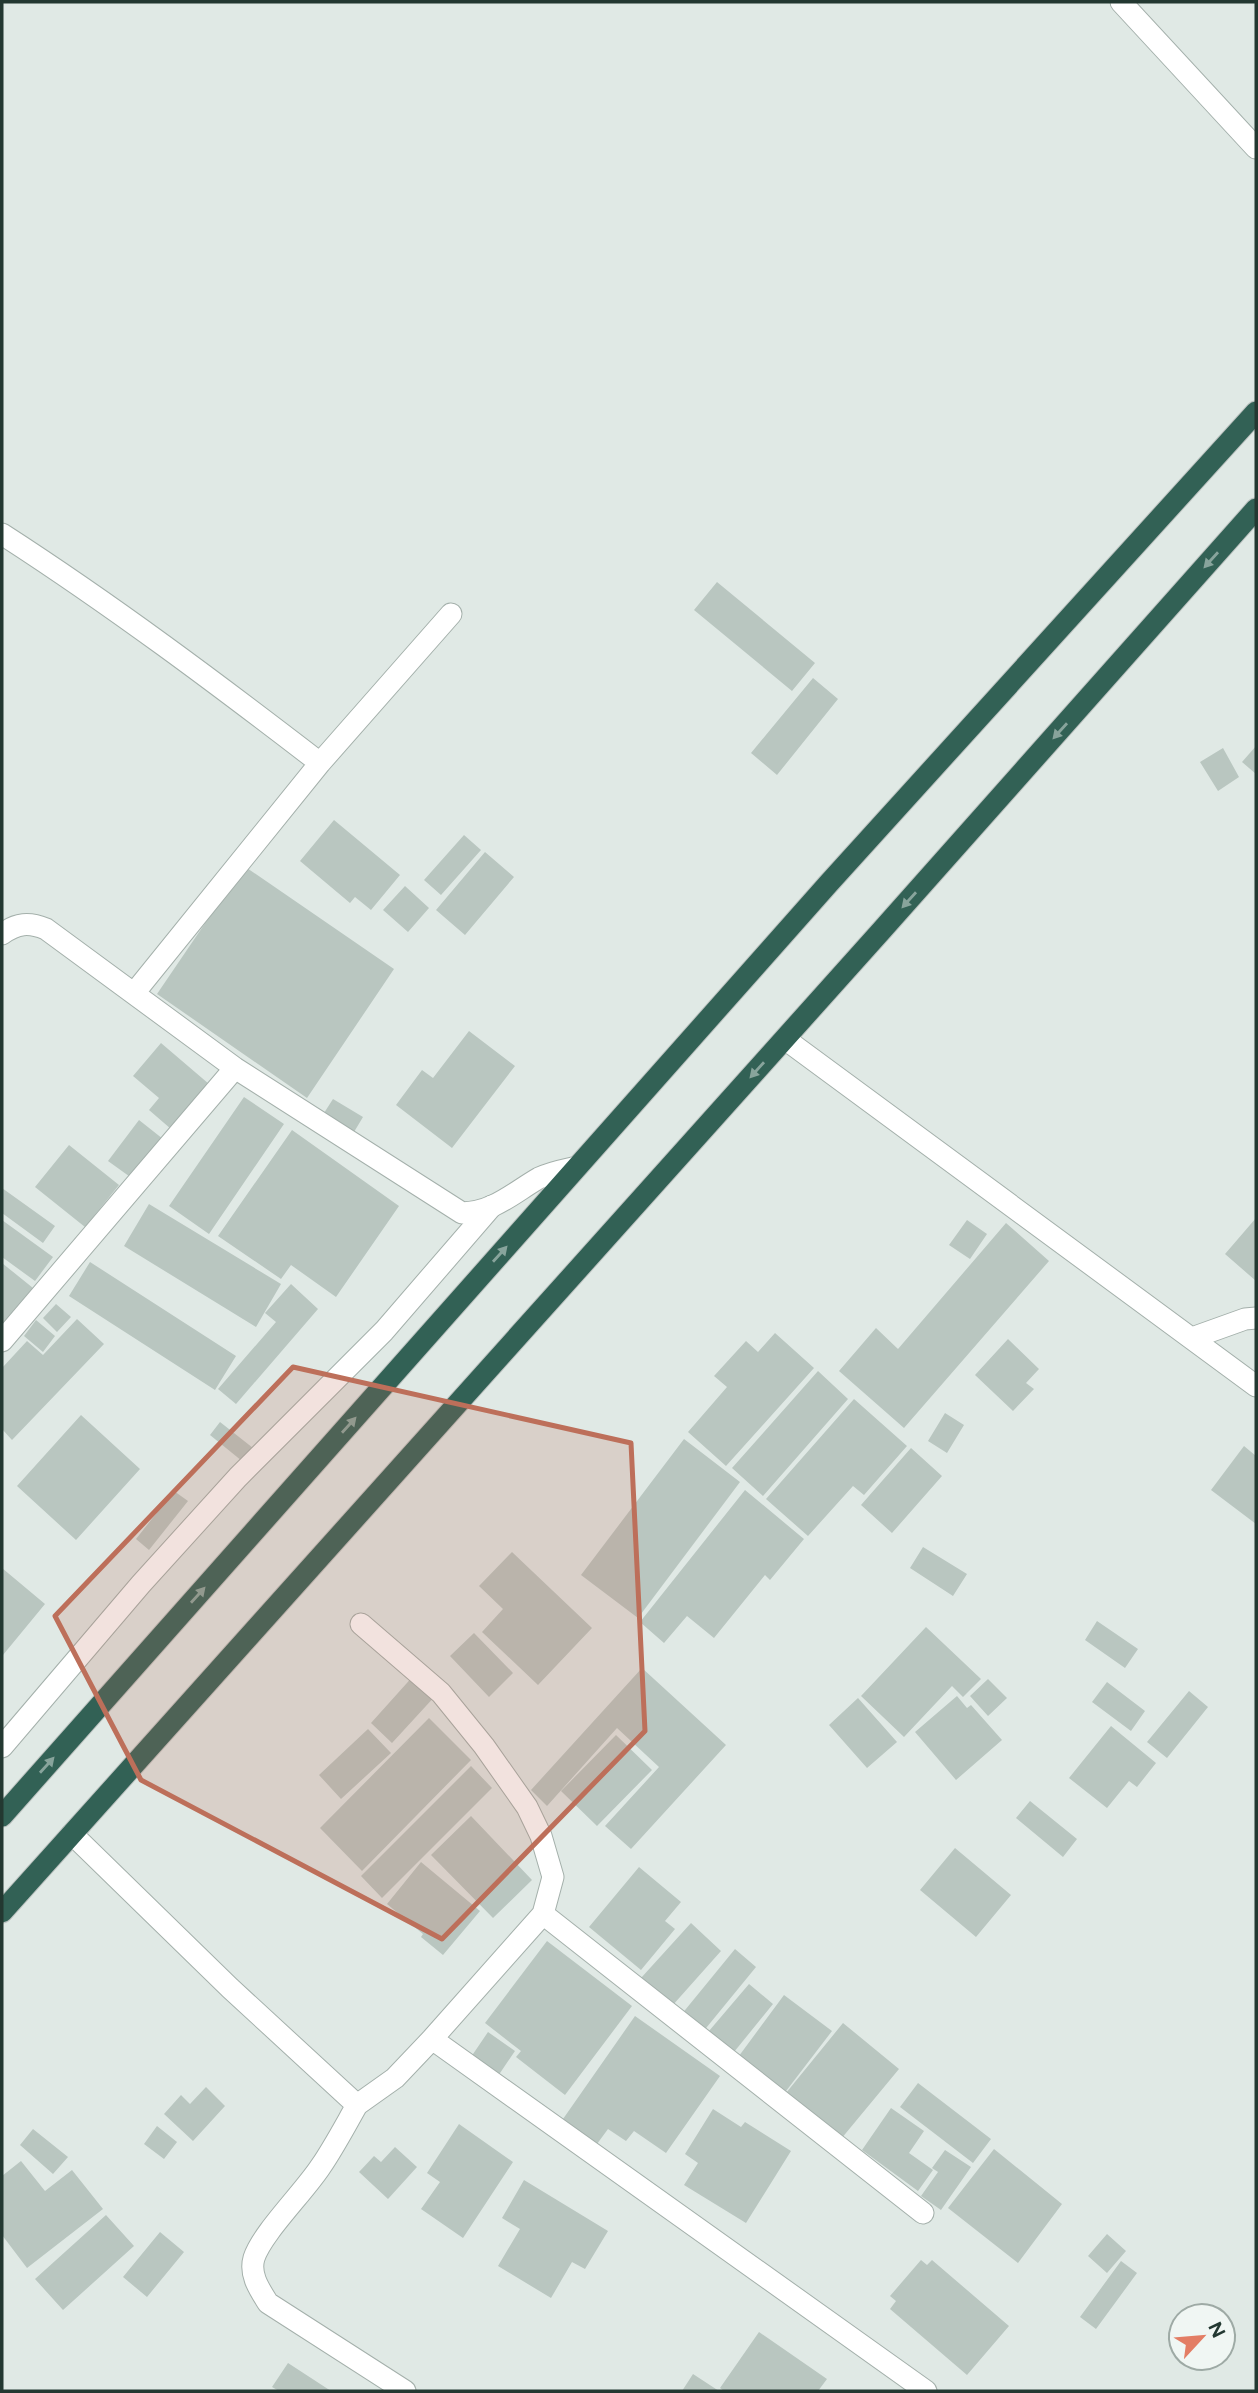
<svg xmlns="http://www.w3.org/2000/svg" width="1258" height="2393" font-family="Figtree,sans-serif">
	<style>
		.building { fill: #b9c6c0 }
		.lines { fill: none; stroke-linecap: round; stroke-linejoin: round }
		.lane-casing { stroke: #a4b0ab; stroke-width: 23 }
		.street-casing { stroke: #a4b0ab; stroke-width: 23 }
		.highway-casing { stroke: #bdc3c1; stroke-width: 23 }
		.lane { stroke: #fff; stroke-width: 21 }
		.street { stroke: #fff; stroke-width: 21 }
		.highway { stroke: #326155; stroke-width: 21 }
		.oneway { fill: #88a49c }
		.marked { fill: #bd6f5a; fill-opacity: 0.2; stroke: #bd6f5a; stroke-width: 5; stroke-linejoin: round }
	</style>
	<rect width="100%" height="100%" fill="#e0e9e5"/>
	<path class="building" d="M717,582l98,81 -23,28 -98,-81z
		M813,678l25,21 -61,76 -26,-22z
		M1256,746v28l-14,-12z
		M1223,748l16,29 -21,14 -18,-29z
		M334,820l66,55 -29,35 -16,-13 -5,6 -50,-42z
		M464,835l17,15 -40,45 -17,-15z
		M485,852l29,25 -49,58 -29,-25z
		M244,866l150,103 -87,129 -150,-104z
		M405,886l24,22 -21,24 -25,-22z
		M469,1031l46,35 -63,82 -56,-43 26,-35 11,8z
		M161,1043l48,41 -38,45 -22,-19 10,-12 -26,-22z
		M244,1097l40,27 -75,110 -40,-28z
		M333,1099l30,18 -9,15 -30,-19z
		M139,1120l24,19 -30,40 -25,-18z
		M292,1130l107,76 -63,91 -45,-32 -10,14 -63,-43z
		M69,1145l50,40 -34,42 -50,-40z
		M2,1188l53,38 -12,17 -41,-30z
		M149,1204l132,80 -25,43 -132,-81z
		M1256,1218v63l-31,-27z
		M2,1220l51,37 -18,24 -33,-24z
		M967,1220l20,14 -17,25 -21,-14z
		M1006,1223l43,38 -145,167 -65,-57 37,-43 22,21z
		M90,1262l146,94 -21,34 -146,-94z
		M2,1263l31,25 -31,40z
		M291,1284l27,25 -82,95 -18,-15 58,-67 -11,-9z
		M56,1304l15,13 -14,15 -14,-14z
		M77,1319l27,25 -92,96 -10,-11v-61l25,-27 16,14z
		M36,1320l19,16 -12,16 -19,-16z
		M775,1333l39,35 -88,98 -38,-34 39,-45 -13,-11 32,-35 12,11z
		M1008,1339l31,30 -13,14 8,6 -21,22 -38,-36z
		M818,1371l30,28 -85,97 -31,-28z
		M854,1399l53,47 -43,49 -11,-9 -45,50 -42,-37z
		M945,1413l19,12 -17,28 -19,-12z
		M81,1415l59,54 -64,71 -59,-54z
		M220,1422l33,26 -11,13 -32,-26z
		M684,1439l56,43 -102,136 -57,-43z
		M1244,1446l12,10v68l-45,-34z
		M911,1448l31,28 -50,57 -31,-28z
		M745,1490l59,49 -34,41 -5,-5 -51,63 -27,-22 -23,27 -24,-21z
		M174,1491l14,10 -39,49 -13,-11z
		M923,1547l44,27 -14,22 -43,-28z
		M512,1552l80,76 -54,57 -56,-53 21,-23 -24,-23z
		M2,1568l43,36 -42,51 -1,-1z
		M1097,1621l41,28 -13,19 -40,-28z
		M926,1627l55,52 -18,18 -11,-11 -48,51 -43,-41z
		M474,1633l39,40 -24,24 -39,-41z
		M642,1668l84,77 -95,104 -26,-23 54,-59 -42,-39 -70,78 -16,-16z
		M415,1674l22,20 -45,49 -21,-20z
		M988,1679l19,19 -19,18 -18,-20z
		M1107,1682l38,29 -14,20 -39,-29z
		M1189,1691l19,16 -41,51 -20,-16z
		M957,1696l10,12 4,-3 31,35 -46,40 -41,-48z
		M858,1698l39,44 -30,26 -38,-43z
		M429,1718l42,42 -109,111 -42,-43z
		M1111,1726l45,37 -19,24 -8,-6 -22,27 -38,-30z
		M368,1729l23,24 -50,46 -22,-24z
		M616,1735l36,35 -55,56 -36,-35z
		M471,1766l21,22 -110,110 -21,-22z
		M1030,1801l47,38 -14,18 -47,-39z
		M471,1816l61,64 -39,38 -62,-63z
		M955,1848l56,47 -35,42 -56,-47z
		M421,1862l59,49 -37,44 -22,-18 2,-3 -36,-30z
		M639,1867l42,35 -16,19 10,8 -34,41 -52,-43z
		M691,1923l30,28 -49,55 -31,-28z
		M547,1941l85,65 -67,89 -49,-38 5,-6 -36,-28z
		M735,1949l21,18 -54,66 -21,-18z
		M749,1984l24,20 -39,48 -25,-21z
		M784,1995l48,36 -49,64 -47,-35z
		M635,2016l85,60 -54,77 -32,-22 -8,10 -18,-12 -11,15 -34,-25z
		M843,2023l56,46 -58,70 -55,-46z
		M488,2032l27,19 -17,25 -27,-19z
		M918,2083l73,56 -18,24 -73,-56z
		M206,2087l19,19 -32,35 -29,-27 17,-19 9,9z
		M891,2108l33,23 -15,22 24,17 -15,21 -56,-41z
		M713,2109l28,18 4,-5 46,29 -45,72 -62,-38 14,-22 -13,-9z
		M459,2124l54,38 -50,76 -42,-29 19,-27 -13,-9z
		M157,2126l20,16 -13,17 -20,-15z
		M33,2129l35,28 -15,17 -33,-29z
		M395,2147l22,20 -29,32 -29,-27 15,-16 7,6z
		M994,2149l68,55 -44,59 -70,-55z
		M945,2150l26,17 -30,43 -20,-14 17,-24 -6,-4z
		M21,2161l24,30 27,-21 31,39 -76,59 -25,-33v-59z
		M524,2180l84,51 -23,38 -13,-7 -21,36 -53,-32 22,-37 -18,-11z
		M106,2215l28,31 -71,64 -28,-31z
		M160,2232l24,20 -37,45 -24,-20z
		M1107,2234l19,17 -19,22 -19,-17z
		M921,2260l6,5 5,-5 77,66 -42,49 -77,-66 6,-8 -6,-5z
		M1121,2261l16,12 -41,56 -16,-12z
		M759,2332l68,47 -9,12h-94l-4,-3z
		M288,2363l43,28h-52l-7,-4z
		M693,2374l26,17h-37z"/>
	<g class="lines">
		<g class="lane-casing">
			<path id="lane" d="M785,1039l471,347
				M1192,1338l53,-19 11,-1
				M2,1747l139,-163 97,-107 146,-146 108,-125"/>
		</g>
		<g class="street-casing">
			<path id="street" d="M1121,2l135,146
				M2,534c110,71 214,149 318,229
				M2,934c15,-11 27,-12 44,-5l189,139 227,145c32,-1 51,-20 77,-35 12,-6 25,-8 38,-11
				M135,992l185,-229 131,-149
				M2,1341l233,-273
				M72,1834l158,154 127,117 38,-27 37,-39 111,-125 10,-37 -12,-41 -14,-29 -43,-61 -43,-53 -80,-69
				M543,1914l380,299
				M432,2039l494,352
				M357,2105c-12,21 -23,42 -36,61 -16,25 -59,67 -67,92 -5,17 6,32 14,45l137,88"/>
		</g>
		<g class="highway-casing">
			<path id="highway" d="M2,1816l827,-933 427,-471
				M2,1912l880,-982 374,-421"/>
		</g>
		<use href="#lane" class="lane"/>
		<use href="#street" class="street"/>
		<use href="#highway" class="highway"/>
	</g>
	<defs><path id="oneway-solid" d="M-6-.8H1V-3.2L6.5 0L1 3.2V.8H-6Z" transform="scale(1.75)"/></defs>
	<g class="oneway">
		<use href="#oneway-solid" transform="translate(1211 560) rotate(132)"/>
		<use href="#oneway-solid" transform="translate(1060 731) rotate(132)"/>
		<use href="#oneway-solid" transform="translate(909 900) rotate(132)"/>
		<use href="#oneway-solid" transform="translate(757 1070) rotate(132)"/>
		<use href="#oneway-solid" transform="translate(500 1254) rotate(-48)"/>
		<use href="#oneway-solid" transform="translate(349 1425) rotate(-48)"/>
		<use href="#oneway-solid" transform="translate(198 1595) rotate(-48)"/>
		<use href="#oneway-solid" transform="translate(47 1765) rotate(-48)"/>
	</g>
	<path class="marked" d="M293,1367l338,76 14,288 -203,208 -301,-159 -86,-164z"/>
	<rect width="1258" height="2393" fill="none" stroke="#233831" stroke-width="7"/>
	<g transform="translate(1202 2337) rotate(64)"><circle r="33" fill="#f0f6f3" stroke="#9eaaa5" stroke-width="2"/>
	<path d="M0-5L12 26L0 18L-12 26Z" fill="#e37d64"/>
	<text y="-10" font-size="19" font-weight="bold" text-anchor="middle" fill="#233831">N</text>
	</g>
</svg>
